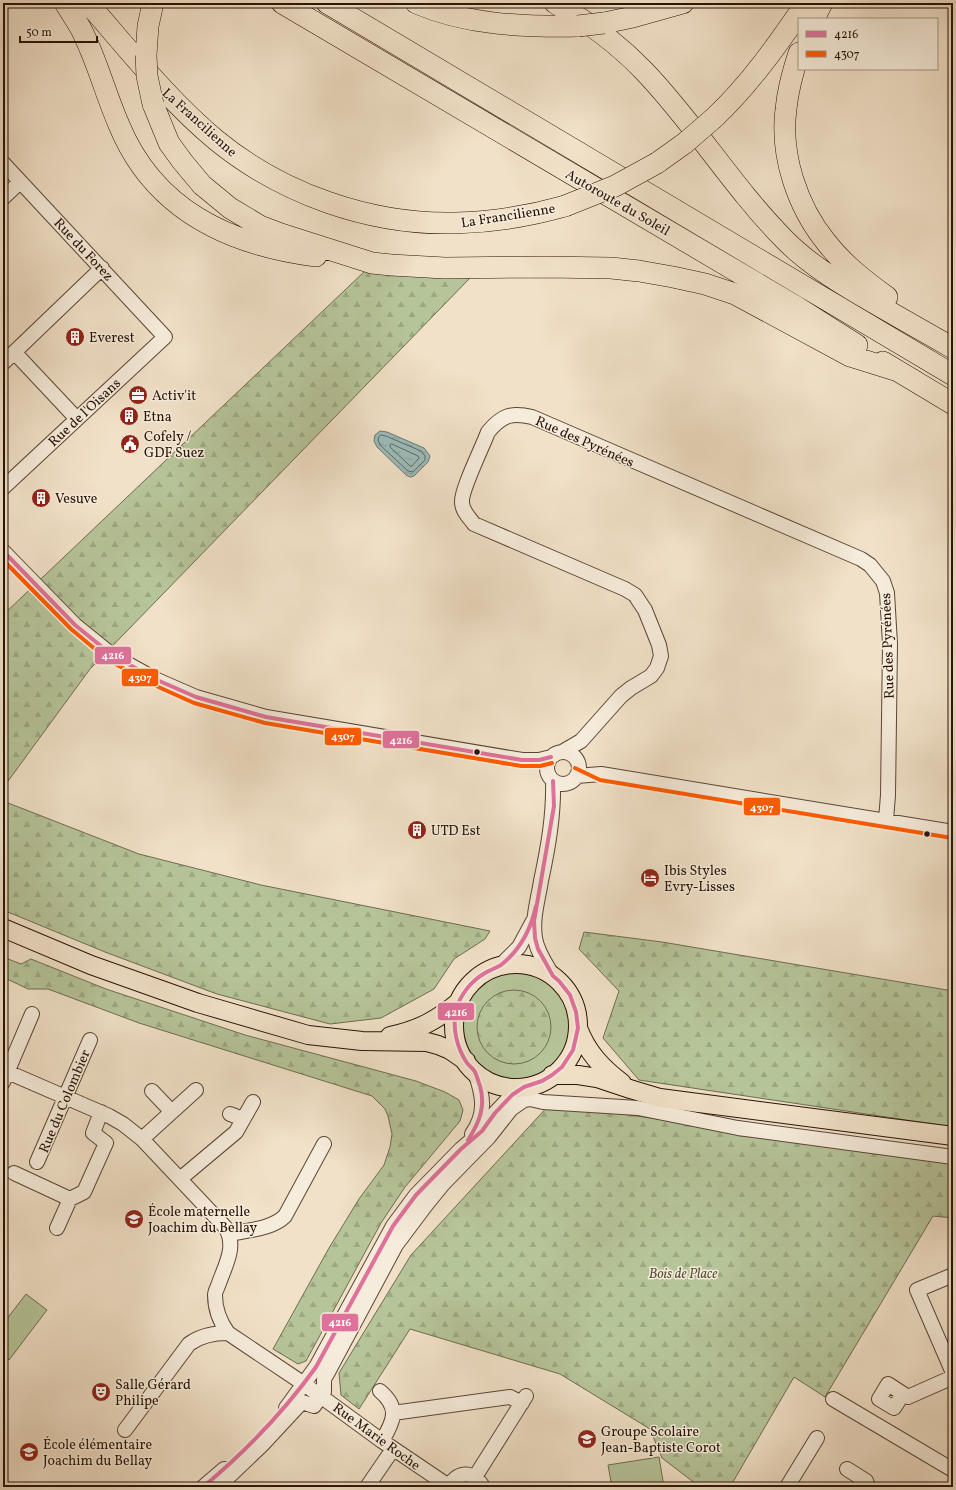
<svg xmlns="http://www.w3.org/2000/svg" width="956" height="1490" font-family="Vollkorn,serif">
	<style>
		.green { fill: #b6c499; stroke: #6e6c50 }
		.forest { fill: url(#forest-firs); stroke: #6e6c50 }
		.water { fill: url(#water-ripples); stroke: #6d7872 }
		.lines { fill: none; stroke-linecap: round; stroke-linejoin: round }
		.shore { stroke: #616860; stroke-width: 1 }
		.minor-casing { stroke: #5a4636; stroke-width: 16 }
		.major-casing { stroke: #271306; stroke-width: 20 }
		.highway-casing { stroke: #271306; stroke-width: 22 }
		.minor { stroke: #f6ecdb; stroke-width: 14 }
		.major { stroke: #f1e1c8; stroke-width: 18 }
		.highway { stroke: #f1e1c8; stroke-width: 21 }
		.highway-bridge-casing { stroke: #271306; stroke-width: 22; stroke-linecap: butt }
		.highway-bridge { stroke: #f1e1c8; stroke-width: 21 }
		.bus-1-casing { stroke: #f6ecdb; stroke-width: 7 }
		.bus-2-casing { stroke: #f6ecdb; stroke-width: 7 }
		.bus-1 { stroke: #df719a; stroke-width: 4 }
		.bus-2 { stroke: #ff5a00; stroke-width: 4 }
		.bus-dot { fill: #271306; stroke: #f6ecdb; stroke-width: 1.5 }
		.labels { text-anchor: middle; stroke-width: 3; stroke-linejoin: round; paint-order: stroke }
		.street-label { font-size: 14px; fill: #271306; stroke: #f6ecdb }
		.poi-label { font-size: 14px; fill: #271306; stroke: #f6ecdb; text-anchor: start }
		.park-label { font-size: 14px; font-style: italic; fill: #595139; stroke: #f6ecdb }
		.line-badge { stroke: #f6ecdb; stroke-width: 1.5 }
		.badge-label { font-size: 11px; text-anchor: middle; font-weight: bold; fill: #fff }
	</style>
	<defs>
		<pattern id="forest-firs" width="22" height="20" patternUnits="userSpaceOnUse"><rect width="22" height="20" fill="#b6c499"/><path d="M5 1l3.5 6h-7zM16 11l3.5 6h-7z" fill="#9ca882"/></pattern>
		<pattern id="water-ripples" width="26" height="14" patternUnits="userSpaceOnUse"><rect width="26" height="14" fill="#9bbcba"/><path d="M2 4q2-2 4 0t4 0M15 11q2-2 4 0t4 0" fill="none" stroke="#86a19e"/></pattern>
	</defs>
	<rect width="100%" height="100%" fill="#f1e1c8"/>
	<filter id="stains"><feTurbulence type="fractalNoise" baseFrequency=".005" numOctaves="4"/><feColorMatrix values="0 0 0 0 .2 0 0 0 0 .09 0 0 0 0 .02 0 0 0 .5 -.17"/></filter>
	<radialGradient id="worn" r=".72"><stop offset=".6" stop-color="#630" stop-opacity="0"/><stop offset="1" stop-color="#630" stop-opacity=".3"/></radialGradient>
	<path class="green" d="M463 1025a54 54 0 1 1 108 0a54 54 0 1 1-108 0Z
		M26,1294l21,16 -38,50 -6,-5v-31z
		M659,1457l5,30h-52l-4,-22z"/>
	<path class="forest" d="M365,271l105,7 -380,391 -87,119v-173z
		M3,801l136,53 122,31 229,46 -5,8 -31,20 -20,30 -53,29 -51,6 -113,-30 -112,-42 -102,-42z
		M584,932l78,10 291,49v136l-314,-47 -36,-42 16,-47 -40,-42z
		M3,957l18,7 10,-5 75,30 139,46 171,46 29,11 14,8 4,10 -3,11 -55,66 -24,36 -75,138 -8,3 -25,-15 56,-101 30,-49 25,-34 6,-18 2,-13 -4,-18 -3,-7 -13,-13 -233,-73 -91,-34h-20l-25,-12z
		M477 1027a37 37 0 1 1 74 0a37 37 0 1 1-74 0Z
		M550,1104l403,56v58l-20,-2 -108,181 -31,-20 -64,110h-30l-38,-29 -12,-29 -90,-55 -150,-45 -51,80 -18,-14 -2,-22 72,-118z"/>
	<path class="water" d="M380,431l7,1 37,16 6,8 -2,6 -14,14 -4,1 -4,-2 -29,-28 -3,-6 1,-6z"/>
	<g class="lines">
		<path class="shore" d="M381,435l5,1 35,15 4,5v4l-12,12 -5,-1 -28,-26 -2,-5 1,-3z
			M392,444l26,12 1,2 -7,8h-2l-20,-19v-2z"/>
		<g class="minor-casing">
			<path id="minor" d="M3,163l162,174 -162,151
				M3,198l17,-16
				M15,353l62,66
				M3,363l99,-95
				M3,551l72,74 37,30 45,25 39,17 70,20 256,43h17l12,-3
				M547 768a16 16 0 1 1 32 0a16 16 0 1 1-32 0Z
				M562,752l19,-11 40,-45 10,-8 20,-12 6,-8 4,-12 -2,-11 -14,-35 -10,-15 -10,-6 -151,-65c-5,-7 -12,-13 -12,-22 -1,-12 21,-56 26,-70 14,-17 24,-20 44,-15l329,142 9,6 13,16 4,12 3,51 -2,151 -2,25
				M577,776l24,-2 352,58
				M500,966l19,-19 14,-26
				M553,976c-7,-12 -16,-24 -18,-38 -3,-20 3,-38 6,-57 7,-33 13,-66 12,-100
				M3,1070l106,46 14,8 19,15 83,88c12,18 1,37 -6,56 -1,4 -4,8 -4,12 0,14 5,27 13,38l76,51 78,57 68,46
				M3,1082l29,-68
				M152,1091l20,21
				M230,1114l13,5
				M472,1134c15,-21 11,-39 3,-62
				M142,1139l54,-49
				M37,1162l53,-122
				M14,1173l56,26
				M180,1179l56,-47 17,-30
				M57,1228l13,-29 14,-7 22,-49 -13,-10 8,-21
				M230,1234c18,-4 42,-5 55,-18l39,-72
				M953,1275l-36,15 36,83
				M380,1391c20,17 14,30 2,50
				M903,1394l-9,14 -15,-9 9,-15 20,13 45,-20
				M833,1399l120,71
				M286,1408l30,-41 77,-141 23,-31 45,-46 21,-18 13,-18 17,-18 12,-8
				M393,1413l117,-16 12,6
				M125,1430l64,-86c12,-9 25,-11 39,-11
				M847,1469l19,12 2,6
				M475,1477l51,-81
				M449,1486c10,-16 25,-15 34,1
				M203,1487l21,-18
				M218,1487l44,-42 40,-43 12,4 10,-14v-13l3,-5 69,-129 30,-40 17,-21 46,-47 22,-28 13,-9 6,-1 13,3 95,6 100,20 215,29
				M367,1487l26,-38
				M787,1487l30,-49"/>
		</g>
		<g class="major-casing">
			<path id="major" d="M3,928l88,37 107,38 110,32 54,6 65,1 11,3 12,5 16,11
				M454 1026a62 62 0 1 1 124 0a62 62 0 1 1-124 0Z
				M578,1028c9,24 24,40 44,55
				M390,1036c29,-6 47,-16 70,-35
				M552,1075h26l19,3 33,11 30,9 293,38"/>
		</g>
		<g class="highway-casing">
			<path id="highway" d="M65,3c5,8 11,17 16,26 16,31 24,64 38,96 35,85 110,120 197,131
				M88,3c41,47 80,97 128,137 66,54 154,85 239,83 37,-1 75,-7 110,-17
				M282,3l515,304 60,38
				M327,3l626,372
				M416,3c51,22 107,24 162,23
				M555,3c32,18 63,41 89,68 50,52 88,115 139,167 23,24 52,42 81,59 29,17 59,34 89,51
				M814,19l8,-16
				M604,23l29,-6 50,-14
				M799,53c-6,18 -11,36 -13,56 -6,46 11,97 40,133 17,22 39,39 61,55
				M146,55l2,-29 5,-23
				M153,104l16,39 13,18 20,24 28,23 30,18 21,8 91,29 19,2 54,3 100,-1 66,1 28,3 34,6 32,7 30,10 115,62 45,14
				M714,118c36,-34 64,-74 92,-115
				M657,163l28,-20
				M883,362l70,42"/>
		</g>
		<use href="#minor" class="minor"/>
		<use href="#major" class="major"/>
		<use href="#highway" class="highway"/>
		<g class="highway-bridge-casing">
			<path id="highway-bridge" d="M578,26l26,-3
				M146,55l1,21 6,28
				M685,143l29,-25
				M565,206l50,-20 42,-23"/>
		</g>
		<use href="#highway-bridge" class="highway-bridge"/>
		<g class="bus-1-casing">
			<path id="bus-1" d="M3,551l72,74 37,30 45,25 39,17 70,20 256,43h17l12,-3
				M468,1140c11,-17 18,-33 12,-54 -2,-5 -3,-10 -5,-14 -2,-4 -6,-6 -8,-9 -10,-15 -15,-35 -11,-53 4,-15 15,-29 29,-37 5,-3 11,-5 16,-8 19,-15 30,-36 35,-59
				M203,1487c43,-36 80,-74 113,-120l77,-141 23,-31 45,-46 21,-18 13,-18 17,-18 12,-8 18,-6 10,-6 10,-8 11,-17 5,-22 -2,-16 -6,-17 -11,-14 -6,-5 -15,-27 -3,-11 -1,-17 20,-115 -1,-25"/>
		</g>
		<g class="bus-2-casing">
			<path id="bus-2" d="M3,560l68,69 37,31 46,25 40,18 71,20 256,43h19l12,-3
				M575,768l25,12 352,58"/>
		</g>
		<use href="#bus-1" class="bus-1"/>
		<use href="#bus-2" class="bus-2"/>
	</g>
	<defs>
		<g id="building-disc" transform="scale(1)"><circle r="9.5" fill="#8f2418" stroke="#f6ecdb"/><path d="M-4-6H4V6H1V3H-1V6H-4ZM-2.5-4.3h1.7v1.8h-1.7ZM.8-4.3h1.7v1.8H.8ZM-2.5-1h1.7V.8h-1.7ZM.8-1h1.7V.8H.8Z" fill="#fff"/></g>
		<g id="office-disc" transform="scale(1)"><circle r="9.5" fill="#8f2418" stroke="#f6ecdb"/><path d="M-6-3h4V-5.5h4V-3h4V5H-6ZM-1-4.5V-3h2v-1.5ZM-6 0V1H6V0Z" fill="#fff"/></g>
		<g id="civic-disc" transform="scale(1)"><circle r="9.5" fill="#8f2418" stroke="#f6ecdb"/><path d="M-.6-6.5H3V-4.5H.6V-3L4-1V1h2V6H-6V1h2V-1L-.6-3ZM-1.2 2.5V6h2.4V2.5Z" fill="#fff"/></g>
		<g id="hotel-disc" transform="scale(1)"><circle r="9.5" fill="#8f2418" stroke="#f6ecdb"/><path d="M-6-4.5h1.5V1H6V5H4.5V3h-9V5H-6ZM-4 0a1.8 1.8 0 1 1 3.6 0ZM.5 0V-2.5h3Q6-2.5 6 0Z" fill="#fff"/></g>
		<g id="school-disc" transform="scale(1)"><circle r="9.5" fill="#8f2418" stroke="#f6ecdb"/><path d="M0-5L7-2L0 1L-7-2ZM-4 1L0 2.5L4 1V4Q0 6-4 4Z" fill="#fff"/></g>
		<g id="theatre-disc" transform="scale(1)"><circle r="9.5" fill="#8f2418" stroke="#f6ecdb"/><path d="M-5-5.5Q0-4 5-5.5V0Q5 5 0 6Q-5 5-5 0ZM-3.3-2.5H-1v1.5H-3.3ZM1-2.5H3.3v1.5H1ZM-2.8 1Q0 5.5 2.8 1Z" fill="#fff"/></g>
	</defs>
	<g fill-rule="evenodd">
		<use href="#building-disc" x="75" y="337"/>
		<use href="#office-disc" x="138" y="395"/>
		<use href="#building-disc" x="129" y="416"/>
		<use href="#civic-disc" x="130" y="444"/>
		<use href="#building-disc" x="41" y="498"/>
		<use href="#building-disc" x="417" y="830"/>
		<use href="#hotel-disc" x="650" y="878"/>
		<use href="#school-disc" x="134" y="1219"/>
		<use href="#theatre-disc" x="101" y="1392"/>
		<use href="#school-disc" x="587" y="1439"/>
		<use href="#school-disc" x="29" y="1452"/>
	</g>
	<g class="bus-dot">
		<circle cx="477" cy="752" r="3.5"/>
		<circle cx="927" cy="834" r="3.5"/>
	</g>
	<g class="labels">
		<g class="street-label">
			<text transform="translate(200 122) rotate(42)" y="5">La Francilienne</text>
			<text transform="translate(618 202) rotate(30)" y="5">Autoroute du Soleil</text>
			<text transform="translate(508 215) rotate(-9)" y="5">La Francilienne</text>
			<text transform="translate(84 249) rotate(47)" y="5">Rue du Forez</text>
			<text transform="translate(84 412) rotate(-43)" y="5">Rue de l'Oisans</text>
			<text transform="translate(585 441) rotate(24)" y="5">Rue des Pyrénées</text>
			<text transform="translate(887 646) rotate(-92)" y="5">Rue des Pyrénées</text>
			<text transform="translate(64 1101) rotate(-67)" y="5">Rue du Colombier</text>
			<text transform="translate(377 1436) rotate(36)" y="5">Rue Marie Roche</text>
		</g>
		<g class="poi-label">
			<text x="89" y="342">Everest</text>
			<text x="152" y="400">Activ'it</text>
			<text x="143" y="421">Etna</text>
			<text x="144" y="441">Cofely /<tspan x="144" dy="16">GDF Suez</tspan></text>
			<text x="55" y="503">Vesuve</text>
			<text x="431" y="835">UTD Est</text>
			<text x="664" y="875">Ibis Styles<tspan x="664" dy="16">Evry-Lisses</tspan></text>
			<text x="148" y="1216">École maternelle<tspan x="148" dy="16">Joachim du Bellay</tspan></text>
			<text x="115" y="1389">Salle Gérard<tspan x="115" dy="16">Philipe</tspan></text>
			<text x="601" y="1436">Groupe Scolaire<tspan x="601" dy="16">Jean-Baptiste Corot</tspan></text>
			<text x="43" y="1449">École élémentaire<tspan x="43" dy="16">Joachim du Bellay</tspan></text>
		</g>
		<g class="park-label">
			<text x="683" y="1278">Bois de Place</text>
		</g>
	</g>
	<g class="line-badge">
		<rect x="94" y="646" width="38" height="19" rx="4" fill="#df719a"/>
		<rect x="121" y="668" width="38" height="19" rx="4" fill="#ff5a00"/>
		<rect x="324" y="727" width="38" height="19" rx="4" fill="#ff5a00"/>
		<rect x="382" y="730" width="38" height="19" rx="4" fill="#df719a"/>
		<rect x="743" y="797" width="38" height="19" rx="4" fill="#ff5a00"/>
		<rect x="437" y="1002" width="38" height="19" rx="4" fill="#df719a"/>
		<rect x="321" y="1313" width="38" height="19" rx="4" fill="#df719a"/>
	</g>
	<g class="badge-label">
		<text x="113" y="659">4216</text>
		<text x="140" y="681">4307</text>
		<text x="343" y="740">4307</text>
		<text x="401" y="744">4216</text>
		<text x="762" y="811">4307</text>
		<text x="456" y="1016">4216</text>
		<text x="340" y="1326">4216</text>
	</g>
	<rect width="956" height="1490" fill="none" stroke="#f1e1c8" stroke-width="16"/>
	<rect x="4" y="4" width="948" height="1482" fill="none" stroke="#271306" stroke-width="2"/>
	<rect x="8" y="8" width="940" height="1474" fill="none" stroke="#271306"/>
	<rect x="798" y="18" width="140" height="52" fill="#f6ecdb" stroke="#a39586"/>
	<rect x="806" y="31" width="20" height="6" fill="#df719a" stroke="#a39586"/>
	<text x="834" y="38" font-size="12" fill="#271306">4216</text>
	<rect x="806" y="51" width="20" height="6" fill="#ff5a00" stroke="#a39586"/>
	<text x="834" y="58" font-size="12" fill="#271306">4307</text>
	<path d="M20 36v6h77v-6" fill="none" stroke="#271306" stroke-width="2"/>
	<text x="26" y="36" font-size="12" fill="#271306" stroke="#f6ecdb" stroke-width="3" paint-order="stroke">50 m</text>
	<rect width="100%" height="100%" filter="url(#stains)"/>
	<rect width="100%" height="100%" fill="url(#worn)"/>
</svg>
